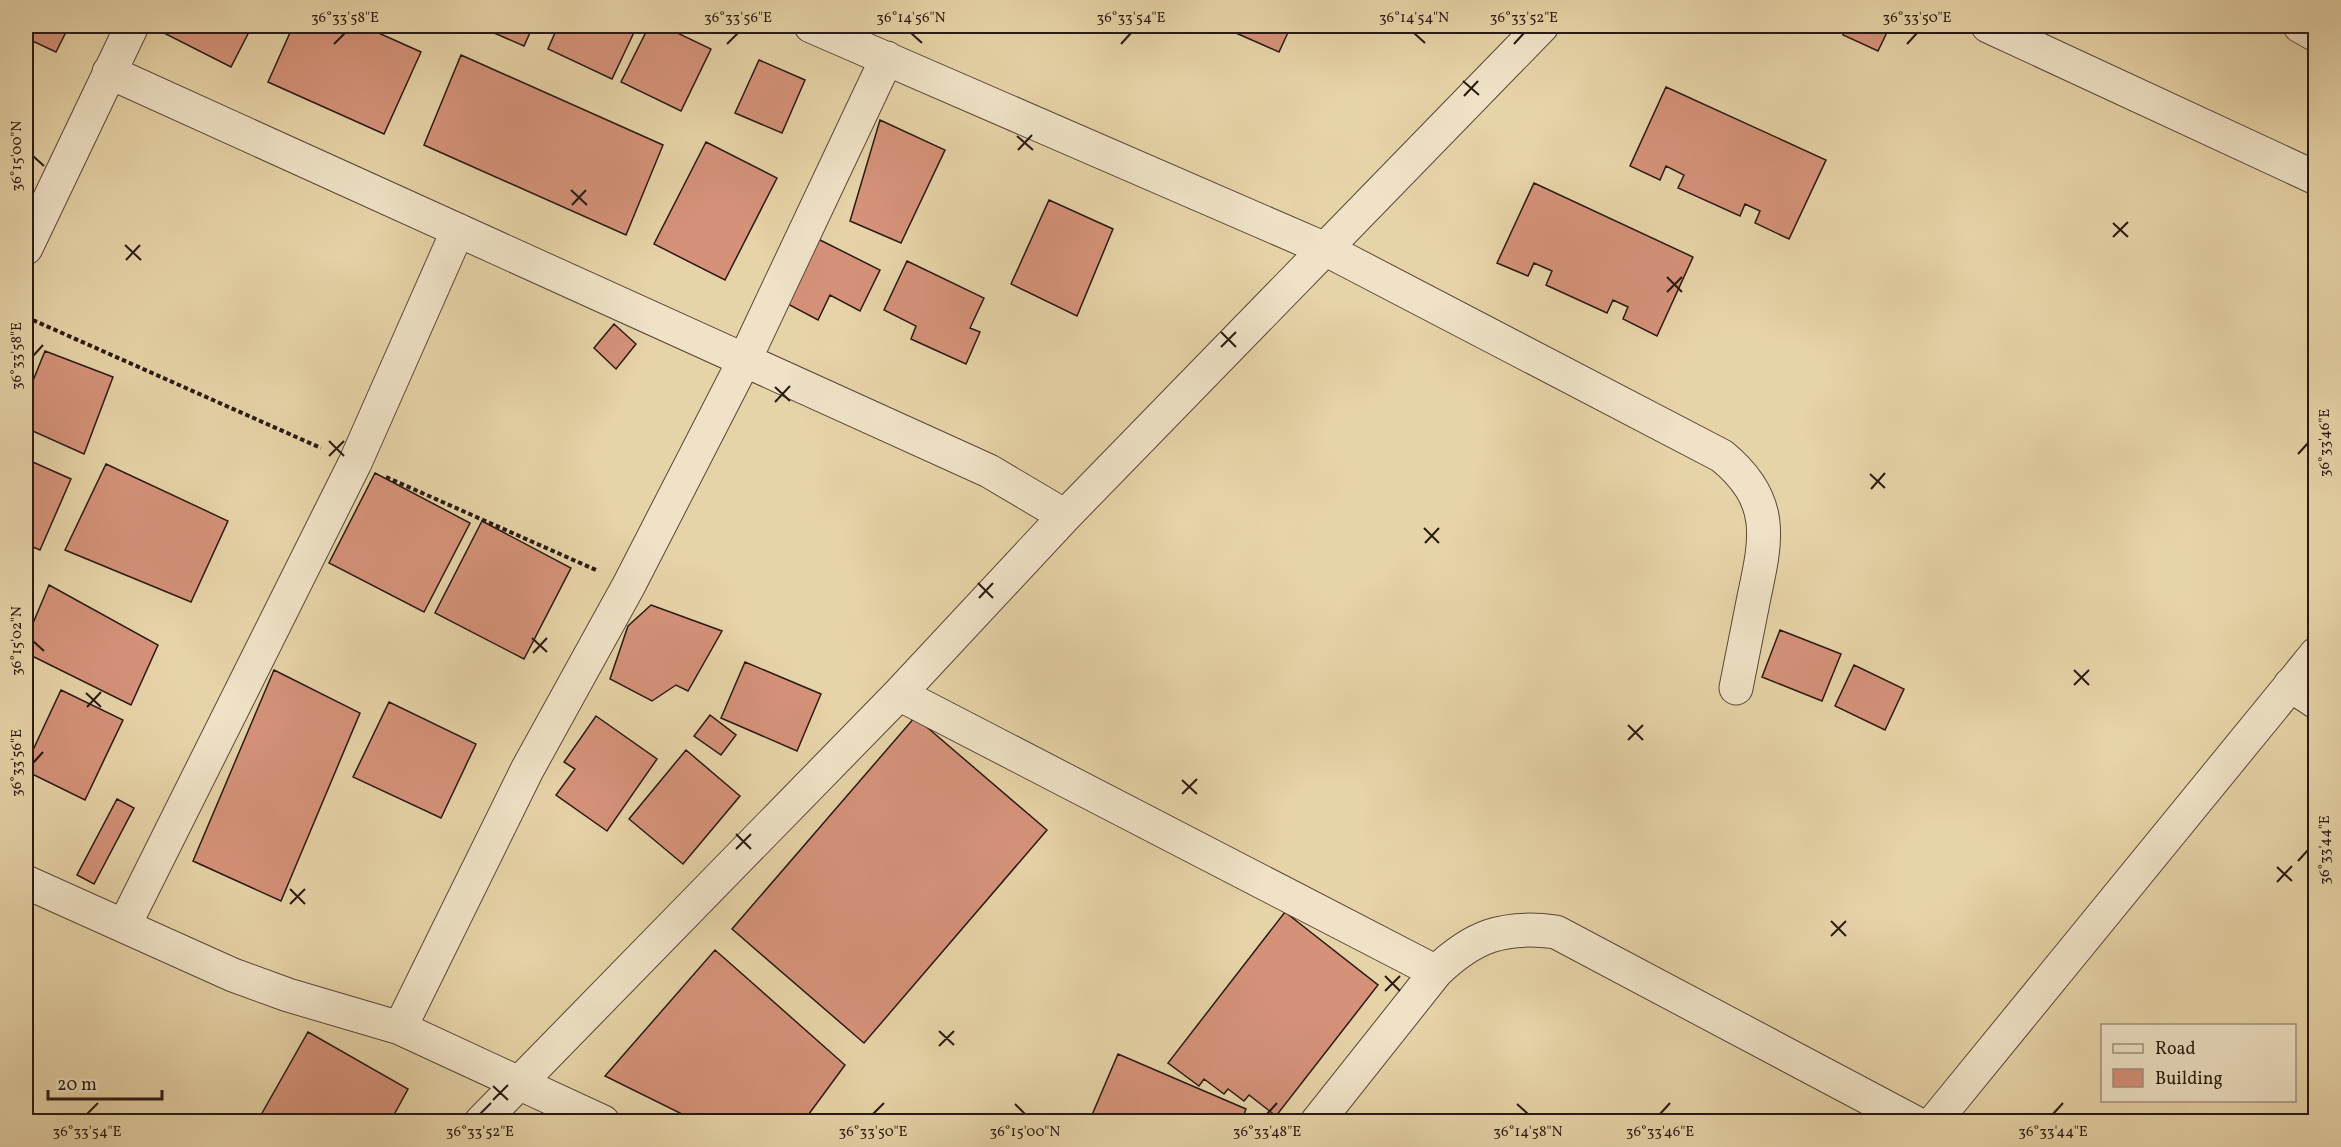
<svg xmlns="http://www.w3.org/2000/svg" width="2341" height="1147" font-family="Vollkorn,serif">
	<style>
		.building { fill: #d59279; stroke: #291a13; stroke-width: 1.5 }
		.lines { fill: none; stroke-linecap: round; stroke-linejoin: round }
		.minor-casing { stroke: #584838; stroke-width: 35 }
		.path { stroke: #291a13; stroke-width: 4; stroke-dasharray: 4.5 3; stroke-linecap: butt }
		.minor { stroke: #efe2c6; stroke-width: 33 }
		.ticks { fill: none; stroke: #291a13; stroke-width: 2 }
		.neatline { fill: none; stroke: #291a13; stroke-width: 2 }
		.ticks-label { font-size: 15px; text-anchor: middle; fill: #291a13 }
	</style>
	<rect width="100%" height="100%" fill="#e6d3a7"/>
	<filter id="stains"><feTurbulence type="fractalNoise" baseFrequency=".00333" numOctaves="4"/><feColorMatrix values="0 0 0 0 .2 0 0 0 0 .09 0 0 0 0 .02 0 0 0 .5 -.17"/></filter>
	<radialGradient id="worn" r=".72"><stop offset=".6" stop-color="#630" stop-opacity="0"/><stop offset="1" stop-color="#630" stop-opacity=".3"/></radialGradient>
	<path class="building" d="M26,26h43l-13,26 -30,-14z
		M158,26h94l-21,41 -75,-38z
		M293,26h70l58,26 -37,82 -116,-52z
		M478,26h55l-9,20z
		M558,26h79l-25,53 -64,-30z
		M649,26h14l48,23 -30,62 -60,-29z
		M1220,26h71l-12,26z
		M1847,26h43l-12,25 -35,-16z
		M461,55l202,90 -37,90 -202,-90z
		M759,60l46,20 -23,53 -47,-20z
		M1666,87l160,73 -37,79 -34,-16 5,-12 -15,-7 -5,12 -62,-28 6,-13 -18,-9 -6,14 -30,-14z
		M880,120l65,30 -44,93 -51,-22z
		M706,142l71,36 -52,102 -71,-36z
		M1534,183l159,74 -36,79 -34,-17 5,-12 -15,-7 -6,13 -61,-28 6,-14 -18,-8 -6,13 -31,-13z
		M1049,200l64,29 -36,87 -66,-32z
		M816,238l64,32 -20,41 -30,-16 -12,25 -34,-18z
		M907,261l77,37 -14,30 10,4 -14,32 -55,-25 5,-13 -32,-16z
		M614,324l22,20 -20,25 -22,-21z
		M45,351l68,26 -29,77 -58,-26v-30z
		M26,459l45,20 -31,71 -14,-6z
		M106,464l122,57 -37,81 -126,-52z
		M375,473l95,50 -46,89 -95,-49z
		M482,521l89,47 -47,91 -89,-46z
		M49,585l109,60 -27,60 -105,-52v-13z
		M651,605l71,26 -34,60 -12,-6 -24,16 -42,-22 18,-53z
		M1780,630l61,24 -19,47 -60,-24z
		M745,662l76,32 -24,57 -76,-33z
		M1854,665l50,24 -19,41 -50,-24z
		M274,670l86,43 -79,188 -88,-40z
		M26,676l7,3 -7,17z
		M61,690l62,30 -38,80 -59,-29v-6z
		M389,702l87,42 -35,74 -88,-41z
		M710,715l26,20 -15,20 -27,-19z
		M596,716l61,43 -50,72 -51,-36 19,-26 -11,-7z
		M915,717l132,113 -183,213 -132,-114z
		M686,750l54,46 -57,68 -54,-45z
		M117,799l17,9 -40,76 -17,-9z
		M1285,912l93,73 -102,131 -27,-21 -5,6 -16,-12 -4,5 -20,-15 -5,7 -31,-23z
		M715,950l130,115 -42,57h-105l-93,-46z
		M308,1032l100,57 -18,33h-133z
		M1118,1054l128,55 -5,13h-152z"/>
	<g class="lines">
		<g class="minor-casing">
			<path id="minor" d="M811,26l514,223 217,-223
				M1988,26l328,152
				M2300,26l16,9
				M109,72l880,399 76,45 -166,178 -418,428
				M26,248l106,-222
				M1065,516l260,-267 397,207c53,44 45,81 32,141 -6,31 -12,61 -18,91
				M2290,685l26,17
				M899,694l537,278 -119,150
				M26,882l207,93 55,20 112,33 203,94
				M124,926l231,-463 103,-233
				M1436,972c37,-36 68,-47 120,-40l358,190
				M400,1028l127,-258 102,-185 116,-226 142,-301
				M1934,1122l382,-468"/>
		</g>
		<path class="path" d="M26,317l295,131
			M386,477l210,93"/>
		<use href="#minor" class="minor"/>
	</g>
	<path class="ticks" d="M911,33l11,10M1414,33l11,10M334,44l11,-11M727,44l11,-11M1121,44l10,-11M1514,44l10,-11M1907,44l10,-11M1463,81l16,14M1464,96l14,-15M1017,136l16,14M1018,150l14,-15M33,156l11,10M571,190l16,15M572,205l14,-15M2113,223l15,14M2113,237l15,-15M125,245l16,15M126,260l14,-15M1667,277l15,15M1667,292l15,-15M1221,332l15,15M1221,347l15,-15M33,356l10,-11M775,387l15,14M775,402l15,-16M329,441l15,15M2298,454l10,-11M329,456l15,-15M1870,474l15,14M1871,489l14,-16M1424,528l15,15M1425,543l14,-15M978,583l15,15M979,598l14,-15M532,638l15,14M33,641l11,10M533,653l14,-15M2074,670l15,15M2074,685l15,-15M86,693l15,14M87,707l14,-15M1628,725l15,15M1628,740l15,-15M33,763l10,-11M1182,780l15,14M1182,794l15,-15M736,834l15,15M736,849l15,-15M2298,861l10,-11M2277,867l15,14M2277,882l15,-16M290,889l15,15M290,904l15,-15M1831,921l15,15M1831,936l15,-15M1385,976l15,15M1385,991l15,-15M939,1031l15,14M939,1046l15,-15M493,1086l15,14M493,1100l15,-15M1015,1104l10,10M1517,1104l11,10M87,1114l11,-11M480,1114l11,-11M873,1114l11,-11M1267,1114l10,-11M1660,1114l10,-11M2053,1114l10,-11"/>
	<rect width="2341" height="1147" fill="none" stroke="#e6d3a7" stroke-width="66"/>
	<rect x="2101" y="1024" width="195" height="78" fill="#efe2c6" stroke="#a0927e" stroke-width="1.5"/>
	<rect x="2113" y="1044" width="30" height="9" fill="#efe2c6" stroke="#a0927e" stroke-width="1.5"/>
	<text x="2155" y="1054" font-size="18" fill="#291a13">Road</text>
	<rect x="2113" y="1069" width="30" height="18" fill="#d59279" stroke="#a0927e" stroke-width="1.5"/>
	<text x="2155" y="1084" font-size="18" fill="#291a13">Building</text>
	<path d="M48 1090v9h114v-9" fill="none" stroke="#291a13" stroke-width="3"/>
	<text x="57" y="1090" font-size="18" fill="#291a13" stroke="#efe2c6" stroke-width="4.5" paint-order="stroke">20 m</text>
	<rect x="33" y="33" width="2275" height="1081" class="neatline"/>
	<g class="ticks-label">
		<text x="345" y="22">36°33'58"E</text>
		<text x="738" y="22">36°33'56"E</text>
		<text x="911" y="22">36°14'56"N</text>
		<text x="1131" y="22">36°33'54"E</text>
		<text x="1414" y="22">36°14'54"N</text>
		<text x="1524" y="22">36°33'52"E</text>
		<text x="1917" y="22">36°33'50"E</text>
		<text transform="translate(16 156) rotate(-90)" y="5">36°15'00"N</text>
		<text transform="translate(16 356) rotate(-90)" y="5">36°33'58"E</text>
		<text transform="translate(2324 443) rotate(-90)" y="5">36°33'46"E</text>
		<text transform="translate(16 641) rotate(-90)" y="5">36°15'02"N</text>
		<text transform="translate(16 763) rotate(-90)" y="5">36°33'56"E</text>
		<text transform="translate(2324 850) rotate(-90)" y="5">36°33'44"E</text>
		<text x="87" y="1136">36°33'54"E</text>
		<text x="480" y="1136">36°33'52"E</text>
		<text x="873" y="1136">36°33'50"E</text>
		<text x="1025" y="1136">36°15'00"N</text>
		<text x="1267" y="1136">36°33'48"E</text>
		<text x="1528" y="1136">36°14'58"N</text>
		<text x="1660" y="1136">36°33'46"E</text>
		<text x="2053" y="1136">36°33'44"E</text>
	</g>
	<rect width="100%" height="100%" filter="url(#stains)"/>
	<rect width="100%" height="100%" fill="url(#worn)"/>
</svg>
